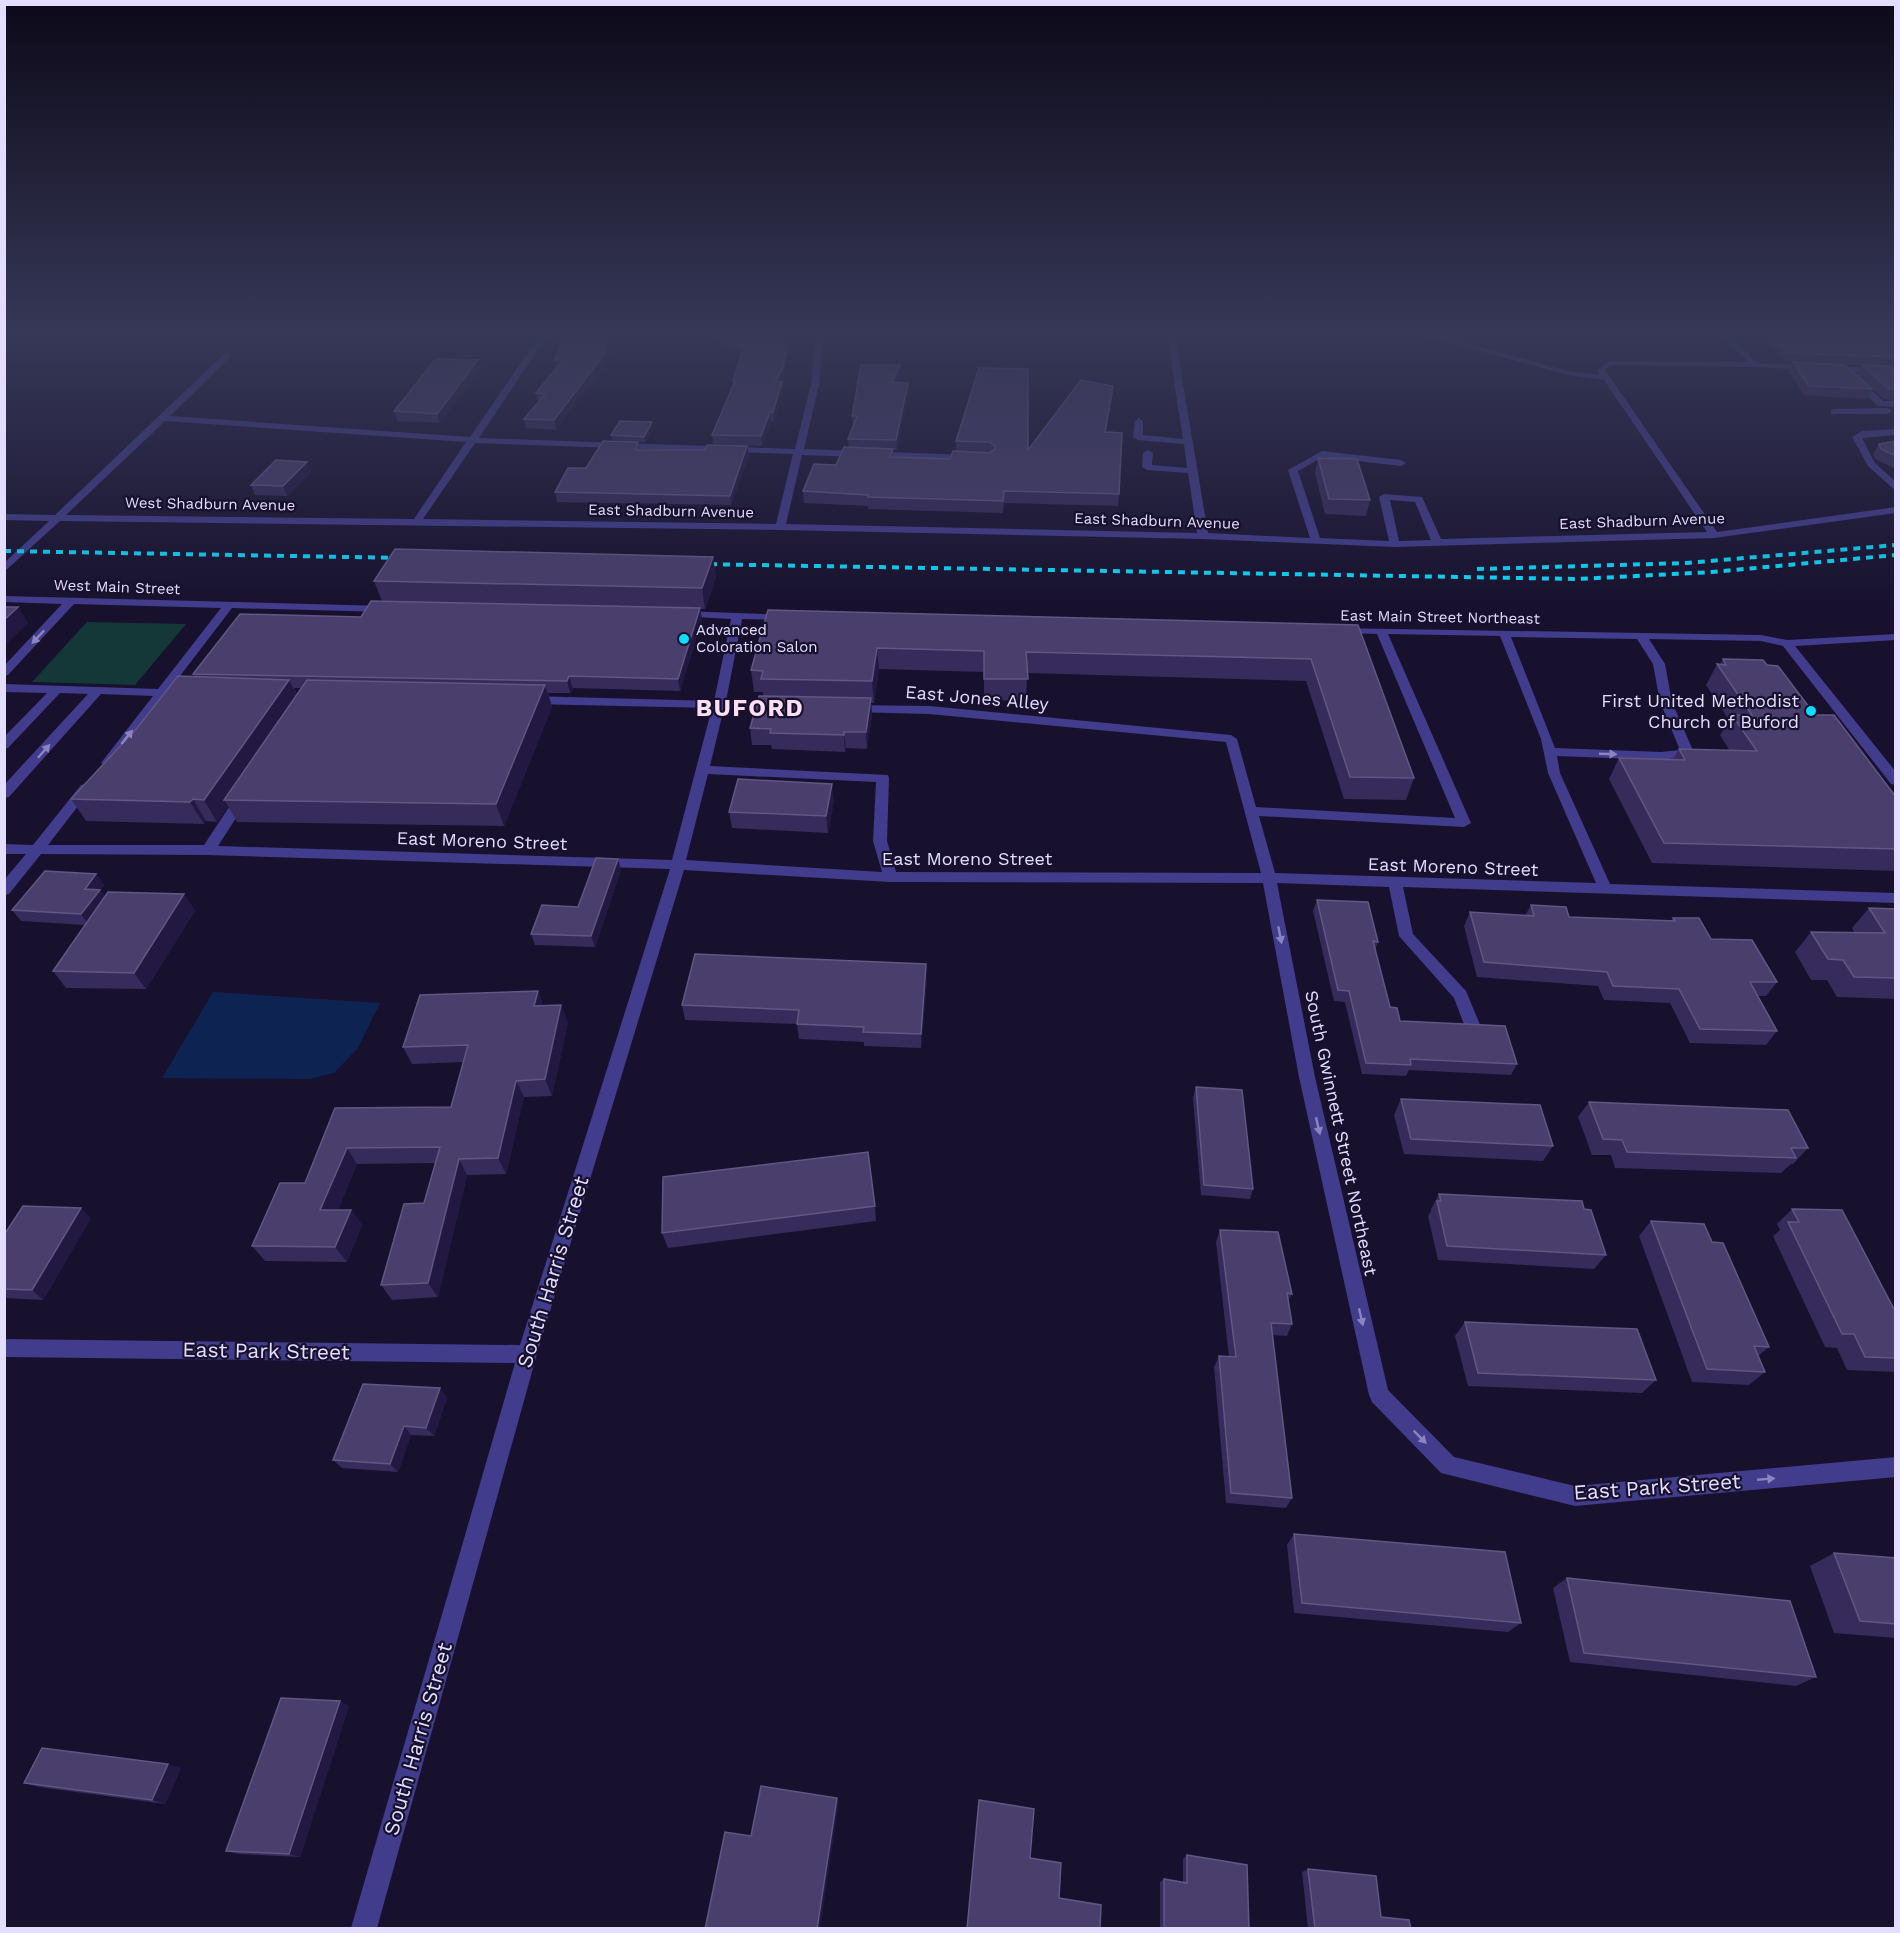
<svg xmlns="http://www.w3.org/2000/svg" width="1900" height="1933" font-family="'Work Sans',sans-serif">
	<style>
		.green { fill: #143737 }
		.water { fill: #0d2351 }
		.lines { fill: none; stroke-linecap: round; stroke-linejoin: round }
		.minor { fill: #423c8c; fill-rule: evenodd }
		.rail { stroke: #0addff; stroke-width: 4; stroke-dasharray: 7 6; stroke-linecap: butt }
		.wall { fill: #362b5a; fill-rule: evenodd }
		.shaded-wall { fill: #221841 }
		.building { fill: #493e6c; stroke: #615783; stroke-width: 1.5 }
		.oneway { fill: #8a85c0 }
		.poi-dot { fill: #0addff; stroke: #17112d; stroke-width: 2 }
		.labels { text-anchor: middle; stroke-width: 4.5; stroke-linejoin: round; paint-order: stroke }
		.far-street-label { font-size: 15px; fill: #e3deff; stroke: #17112d }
		.far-poi-label { font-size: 15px; fill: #e3deff; stroke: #17112d; text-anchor: start }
		.street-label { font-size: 18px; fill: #e3deff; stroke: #17112d }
		.poi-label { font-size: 18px; fill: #e3deff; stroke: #17112d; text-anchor: end }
		.near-street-label { font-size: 21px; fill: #e3deff; stroke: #17112d }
		.district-label { font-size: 24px; font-weight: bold; letter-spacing: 1.5px; fill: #ffe0f2; stroke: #17112d }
	</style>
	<rect width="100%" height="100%" fill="#17112d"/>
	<path class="green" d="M87,622l99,2 -51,61 -103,-3z"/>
	<path class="water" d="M213,992l167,11 -22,45 -24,25 -24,6 -148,-1z"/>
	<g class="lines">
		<path class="minor" d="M539,336h8l-68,102 316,11 16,-65 5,-48h8l-5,48 -15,65 167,6 5,3 -5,3 -169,-6 -16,69 411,9 -9,-60 -41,-3 -5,-3 1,-14 5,-3 5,3 -1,12 35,3 -3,-24 -46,-4 -5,-3 2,-16 4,-3 4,3v14l40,4 -16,-103h8l33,197 102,5 -22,-68 34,-19 79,9 5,3 -5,3 -78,-9 -25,14 22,67 69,3 -10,-44 5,-3 38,3 19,42 266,-7 -103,-152 -36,-5 -143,-39h14l129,35 32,4 -3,-5 12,-9 139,1 -26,-26h9l26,27 139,6v5l-141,-7 -144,-2 -6,5 112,162 179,-25v6l-182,25 -319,9 -192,-8 -423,-9 -720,-9 -56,51v-9l45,-42 -45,-1v-6l51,1 170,-162 7,2 -62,61 300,21zM165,421l301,21 -52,77 -348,-4zM475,443l318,11 -17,70 -353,-5zM1390,500l25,2 16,38 -32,1z
			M1853,379h6l24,22h13v6l-18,-1 -25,-23z
			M1834,409l54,-1 4,3 -4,3h-57v-4z
			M1896,429v6l-34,3 13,25 21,19v9l-28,-25 -16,-29 10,-6z
			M4,596l381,10 5,3 -5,3 -153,-4 -62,81 19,1v6h-24l-54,70 -4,1 -6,-4 52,-67 -52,-2 -92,103 -5,1v-13l84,-91 -28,-1 -52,55 -4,1v-12l43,-44 -43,-1v-8l154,5 63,-81 -147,-4 -66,71 -4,1v-10l58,-62 -58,-2z
			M682,611l106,4v4l-4,1 -42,-1 -16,82 50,1 6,4 -6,4 -52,-2 -14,58 178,9 1,3 -2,63 9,31 365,1 -35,-131 -297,-28 -78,-2 -4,-1v-6l82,1 302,29 6,4 19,68 199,11 -78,-184 -38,-1 -4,-1v-4l426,7 26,5 109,-6v6l-101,6 101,126v13l-5,-1 -108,-138 -22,-5 -112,-2 16,25 7,38 22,51 -2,3 -31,4 -104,-4 3,17 50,111 286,9v10l-493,-16 10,47 53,57 15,36 -2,4h-12l-2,-4 -11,-29 -55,-62 -10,-49 -112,-4 38,194 73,313 66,67 121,29 321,-29v20l-321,29 -134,-33 -69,-71 -3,-7 -70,-318 -36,-194 -373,-1 -206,-12 -147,484 -160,574h-26l164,-565 -511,-6v-18l516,6 150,-476 -462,-14 -167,-1 -32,40 -5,1v-15l22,-26h-22v-10l29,1 48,-60 5,-1 6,4 -44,57h156l33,-50 5,-1 7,4 -31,48 454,14 40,-152 -182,-4 -6,-4 6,-4 184,5 17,-82 -53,-3v-4zM1388,634l112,2 41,103 7,34 48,110 -321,-10 -16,-57 205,11 7,-4zM1511,637l126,2 16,25 7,38 20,48 -19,2 -106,-4zM708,774l168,8 -3,59 9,31 -196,-12z"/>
		<path class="rail" d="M4,551l402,7
			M697,564l881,15 134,-7 184,-17
			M1477,569l210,-6 209,-18"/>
	</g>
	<path class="wall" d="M564,336l41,29 -49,65 -30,-2 -2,-9 14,-18 -2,-8 21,-25 -2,-8z
		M712,336h57l18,20 -4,24 -2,2 2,9 -9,30h-3l-9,25 -49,-2 -1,-9 22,-50 -1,-4 9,-26z
		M1768,336h118l10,8v56l-12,-1 -27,-24 5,-10 -35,-1 45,25 -5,10 -63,-4 -15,-24 4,-9h-10l-16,-25z
		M979,368l49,82 85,-64 -7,46 13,62 -1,12 -114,-3 -1,10 -135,-4v-3l-64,-3 -1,-12 33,-26 13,-17 -1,-9 5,-13 -1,-10 48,-42 -3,8 12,10 -12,58h-4v7l57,2 6,-7v-11z
		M481,369l-41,54 -43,-2 -3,-10z
		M652,422l1,5 -8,15 -33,-2 -1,-5z
		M1896,441v28l-21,-10 -2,-5 6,-10z
		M638,442l2,8h65l42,-4 2,10 -18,49 -174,-3 -2,-10 31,-24z
		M1318,458l52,42 -4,16 -41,-2 -10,-41z
		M311,472l-24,24 -32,-1 -4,-10z
		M713,557l3,21 -11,31h-5l2,11 -22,71 -107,-3 -3,5h-22l4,14 -48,119 -267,-4 -9,-16 -11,16 -11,-1 -2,3 -118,-3 -15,-22 123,-122 -1,-3 168,-57 21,-16 -8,-20zM294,688h7l-4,7z
		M768,610l590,15 56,153 -8,22 -62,-1 -38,-118 -279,-8 -1,28 -42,-1v-28l-105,-3 -5,34h-3l1,12 -5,34 -21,-1 -1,4 -73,-3 -1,-4h-19l-2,-17 13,-32v-4h-9l-3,-22z
		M1723,659l44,6 129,132v74l-244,-8 -43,-84 10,-21 54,2 6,-11 51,2 -10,-16 9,-15 -23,-35 11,-21h3z
		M834,800l-6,33 -96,-5 -3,-16z
		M621,870l-26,77 -60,-2 -4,-11 47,-27z
		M96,874l8,11 -4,5 5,7 79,-3 11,17 -49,78 -80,-1 -13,-17 32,-46 -64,-4 -9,-11z
		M1317,900l61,42 -3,8 15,57 10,14 117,43 -6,11 -102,-5 -3,6 -44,-2 -17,-72 -11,-1 -21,-90z
		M1531,905l38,12 102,4 2,-3 38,21 66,43 -11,14h-8l19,35 -11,14 -76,-2 -20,-40 -66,-3 -6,-14 -121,-9 -13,-51 6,-14 55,4z
		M1869,908l27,1v90l-59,-2 -10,-17h-16l-16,-28 16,-20 44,1 -3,-5z
		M926,964l1,15 -6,69 -57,-2v-4l-65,-3 -2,-15 -112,-4 -3,-15z
		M538,991l5,15 25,16 -16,74 -28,1 -18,77 -39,1 -29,122 -46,3 -11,-15 43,-82 11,-40 -78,1 -19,46h13l11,15 -15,37 -82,-1 -13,-15 53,-63 30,-75 116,-1 12,-45 -51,2 -9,-17z
		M1196,1087l57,102 -3,10 -49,-4 -8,-97z
		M1401,1099l152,47 -10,15 -139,-7 -10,-39z
		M1589,1102l219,46 -15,16h-2l-10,9 -166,-5 -4,-13h-19l-14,-38z
		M1439,1194l145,15 22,46 -12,14 -156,-9 -10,-44 3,-5v-2z
		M875,1206l1,15 -208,27 -6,-15z
		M1792,1209l104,104v59l-49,-2 -10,-22 -12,-1 -52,-111 7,-6 -3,-6z
		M91,1218l-48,82 -39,-2v-63z
		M1651,1221l61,21 57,105 -11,9 7,16 -16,13 -57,-3 -53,-146z
		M1220,1230l72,64 -4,7 4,23 -5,12 -14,-1 19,163 -6,10 -60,-5 -12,-136 5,-11 10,1 -13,-115z
		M1465,1322l191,58 -14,13 -174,-7 -13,-50z
		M447,1397l-13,39 -23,-1 -13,37 -56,-4 -9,-8z
		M1294,1534l227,89 -13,9 -214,-19 -7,-68z
		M1834,1553l62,5v80l-62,-5 -24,-67z
		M1567,1578l249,99 -20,9 -226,-24 -17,-74z
		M349,1706l-49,151 -61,-3 -13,-3z
		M181,1768l-16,36 -126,-17 -15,-4z
		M1187,1855l62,74h-89v-47l4,-3 19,4v-24z
		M1308,1869l73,48 30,12h-103l-6,-57z"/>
	<path class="shaded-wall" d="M609,336h5l-9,29 -49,65 -2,-10z
		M787,347v9l-4,24 -7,10 -1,-9z
		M478,360l3,9 -41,54 -3,-9z
		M900,365v9l-8,18v-10z
		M782,382l1,9 -9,30 -1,-9z
		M908,383l1,9 -12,58 -1,-10z
		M1113,386l-1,11 -8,46 1,-11z
		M770,412l1,9 -9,25 -1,-10z
		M652,422l1,5 -8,15 -1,-5z
		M747,446l2,10 -18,49 -1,-9z
		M307,462l4,10 -24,24 -4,-10z
		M713,557l3,21 -11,31 -3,-21z
		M18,607l10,16 -24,23v-26z
		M700,608l2,12 -22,71 -2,-12z
		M877,648l2,21 -5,34 -2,-22z
		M569,676l4,12 -3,5 -3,-12z
		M289,680l11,21 -76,99 4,6 -11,16 -13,-22z
		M545,685l7,22 -48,119 -8,-22z
		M871,698l1,17 -5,34 -1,-17z
		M844,732l2,16 -1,4 -1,-17z
		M832,784l2,16 -6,33 -2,-17z
		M193,799l13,22 -2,3 -14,-22z
		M618,859l3,11 -26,77 -4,-11z
		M96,874l8,11 -4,5 8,11 -19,24 -8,-11 4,-25z
		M184,894l11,17 -49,78 -12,-16z
		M926,964l1,15 -6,69v-14z
		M538,991l6,17 -10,-2z
		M561,1005l7,17 -16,74 -7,-17z
		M516,1081l8,16 -18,77 -8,-16z
		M347,1148l10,16 -25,61 -12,-15z
		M459,1159l8,16 -29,122 -10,-14z
		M81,1208l10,10 -48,82 -11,-10z
		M351,1210l11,15 -15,37 -12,-15z
		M440,1388l7,9 -13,39 -8,-8z
		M404,1426l7,9 -13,37 -8,-8z
		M340,1701l9,5 -49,151 -11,-3z
		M168,1764l13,4 -16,36 -13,-4z
		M837,1798l2,4 -19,127h-3z"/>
	<path class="building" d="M564,336h45l-6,20 -49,64 -30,-1 21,-25 -9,-1 27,-33h-8z
		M725,336h44l18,11 -5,24 -7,10 7,1 -9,30h-3l-9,24 -49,-1 23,-54h-2l10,-31 5,1z
		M1777,336h109l10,8v13l-109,-4z
		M436,359l42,1 -41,54 -43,-3z
		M1793,362l52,3 27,24 -63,-3z
		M861,365h39l-8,17 16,1 -12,57 -48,-1 9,-23h-5z
		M1862,365l34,2v23l-7,-1z
		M979,368l49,1v81l53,-70 32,6 -8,46 17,1 -3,61 -115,-3 -1,10 -135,-4v-2l-65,-4 11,-27 22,1 8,-18 49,2 -3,8 60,2 3,-8 36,2 6,-4v-3l-6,-4 -33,-1z
		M620,421l32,1 -8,15 -33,-2z
		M603,441l35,1 -2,8h69l2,-5 40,1 -17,50 -175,-4 13,-24h18z
		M1896,441v15l-15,-7 -2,-5z
		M1318,458l39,1 13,41 -41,-1z
		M276,460l31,2 -24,24 -32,-1z
		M395,549l318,8 -11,31 -328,-7z
		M371,601l329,7 -22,71 -109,-3 -2,5 -374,-7 47,-60 121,3z
		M4,607h14l-14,13z
		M768,610l590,15 56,153 -64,-1 -39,-118 -285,-7 2,27h-44v-28l-107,-3 -5,33 -111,-2 2,-8 -12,-1z
		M1723,659l40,1 4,5 11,1 37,49h19l62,82v52l-232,-6 -45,-85 66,2 -6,-11 78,2 -25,-36h20l-35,-51 9,1z
		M178,676l111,4 -85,120 -11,-1 -3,3 -119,-3 66,-71z
		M307,680l238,5 -49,119 -272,-4z
		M759,696l112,2 -5,34h-22v3l-74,-2 1,-4 -21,-1z
		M738,779l94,5 -6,32 -97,-4z
		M596,858l22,1 -27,77 -60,-2 11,-29 36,2z
		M45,871l51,3 -11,15 15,1 -19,24 -69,-4z
		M108,892l76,2 -50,79 -81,-2z
		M1317,900l51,2 10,40 -5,-1 17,66 7,1 3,13 105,5 12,38 -107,-5 1,6 -45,-2 -17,-72 -11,-1z
		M1531,905l35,2 3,10 106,4 -2,-3h26l12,21 41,1 25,42h-27l27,49 -77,-2 -21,-40 -66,-3 -6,-14 -123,-10 -14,-50 64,4z
		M1869,908l27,1v69l-42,-1 -11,-17 -15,-1 -17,-27 74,1z
		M695,954l231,10 -5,70 -58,-2 1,-5 -67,-3 2,-14 -117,-5z
		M538,991l-4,15 27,-1 -16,74 -29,2 -18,77 -39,1 -31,124 -47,2 23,-81 20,-1 16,-56 -93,1 -27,62h31l-16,37 -83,-1 28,-63h25l30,-75 116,-1 17,-62 -65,2 17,-52z
		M1196,1087l46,3 11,99 -49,-4z
		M1401,1099l139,6 13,41 -142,-7z
		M1589,1102l199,8 20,38h-17l5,10 -169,-6 -5,-12 -19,-1z
		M868,1152l7,54 -213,27 1,-56z
		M1439,1194l143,7 2,8 7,1 15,45 -159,-9 -10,-45h4z
		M23,1206l58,2 -49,82 -28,-1v-54z
		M1792,1209l50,1 54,103v45l-31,-1 -11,-23h-12l-54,-112h11z
		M1651,1221l53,3 8,18 11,1 46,104 -15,-1 11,26 -58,-3z
		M1220,1230l58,2 14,62 -5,-1 5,31 -21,-1 21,175 -61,-5 -12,-137 17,1z
		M1465,1322l172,7 19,51 -178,-7z
		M363,1384l77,4 -14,40 -22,-2 -14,38 -57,-4z
		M1294,1534l211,18 16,71 -219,-20z
		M1834,1553l62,5v66l-36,-3z
		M1567,1578l223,23 26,76 -232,-24z
		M281,1698l59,3 -51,153 -63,-3z
		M42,1748l126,16 -16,36 -128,-17z
		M761,1786l76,12 -20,131h-112l20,-97 26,4z
		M979,1800l55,9 -4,49 31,5 -2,35 42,7 -1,24h-133z
		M1187,1855l60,10 2,64h-85v-50l23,4z
		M1308,1869l68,7 5,41 28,3 2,9h-96z"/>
	<defs><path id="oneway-solid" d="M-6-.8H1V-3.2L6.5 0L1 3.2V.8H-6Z" transform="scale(1.5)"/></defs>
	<g class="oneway">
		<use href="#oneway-solid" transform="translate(38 637) rotate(133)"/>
		<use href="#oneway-solid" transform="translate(127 737) rotate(-51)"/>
		<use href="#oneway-solid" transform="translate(44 751) rotate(-48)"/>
		<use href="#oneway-solid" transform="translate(1608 754) rotate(2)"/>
		<use href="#oneway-solid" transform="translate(1280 935) rotate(79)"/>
		<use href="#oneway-solid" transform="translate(1318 1126) rotate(77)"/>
		<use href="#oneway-solid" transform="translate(1361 1317) rotate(77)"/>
		<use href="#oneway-solid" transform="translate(1420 1437) rotate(45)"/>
		<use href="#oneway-solid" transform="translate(1766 1479) rotate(-5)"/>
	</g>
	<linearGradient id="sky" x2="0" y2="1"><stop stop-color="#0d0919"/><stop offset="0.55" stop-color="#363857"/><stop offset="1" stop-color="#363857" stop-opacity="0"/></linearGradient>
	<rect width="1900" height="607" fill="url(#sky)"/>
	<g class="poi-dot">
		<circle cx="684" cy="639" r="6"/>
		<circle cx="1811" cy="711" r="6"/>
	</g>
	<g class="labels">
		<g class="far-street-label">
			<text transform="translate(210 504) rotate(1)" y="5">West Shadburn Avenue</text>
			<text transform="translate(671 511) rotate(1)" y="5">East Shadburn Avenue</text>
			<text transform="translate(1157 521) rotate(2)" y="5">East Shadburn Avenue</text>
			<text transform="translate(1642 521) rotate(-2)" y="5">East Shadburn Avenue</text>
			<text transform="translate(117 587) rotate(2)" y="5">West Main Street</text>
			<text transform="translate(1440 617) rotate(1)" y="5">East Main Street Northeast</text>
		</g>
		<g class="far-poi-label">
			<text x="696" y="635">Advanced<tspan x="696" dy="17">Coloration Salon</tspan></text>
		</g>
		<g class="street-label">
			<text transform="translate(977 698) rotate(5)" y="6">East Jones Alley</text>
			<text transform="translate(482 841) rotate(2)" y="6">East Moreno Street</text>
			<text x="967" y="865">East Moreno Street</text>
			<text transform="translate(1453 867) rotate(2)" y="6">East Moreno Street</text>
			<text transform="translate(1341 1133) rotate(78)" y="6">South Gwinnett Street Northeast</text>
		</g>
		<g class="poi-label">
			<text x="1799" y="707">First United Methodist<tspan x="1799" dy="21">Church of Buford</tspan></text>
		</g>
		<g class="near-street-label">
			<text transform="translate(553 1272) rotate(-73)" y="7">South Harris Street</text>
			<text transform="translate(266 1351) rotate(1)" y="7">East Park Street</text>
			<text transform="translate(1657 1487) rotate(-4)" y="7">East Park Street</text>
			<text transform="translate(418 1739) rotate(-74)" y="7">South Harris Street</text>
		</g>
		<g class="district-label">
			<text x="750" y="716">BUFORD</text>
		</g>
	</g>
	<rect width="1900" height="1933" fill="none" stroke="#e3deff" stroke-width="12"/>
</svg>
